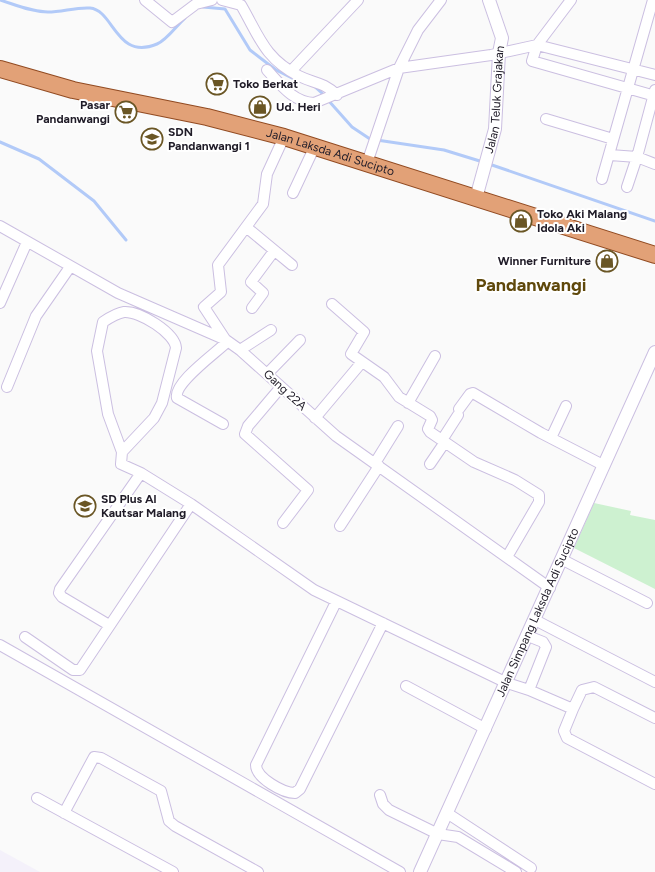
<svg xmlns="http://www.w3.org/2000/svg" width="655" height="872" font-family="Figtree,sans-serif">
	<style>
		.built { fill: #f4f1fa }
		.green { fill: #cdf1d0 }
		.lines { fill: none; stroke-linecap: round; stroke-linejoin: round }
		.stream { stroke: #b2caf8; stroke-width: 3 }
		.minor-casing { stroke: #cbbfe1; stroke-width: 12 }
		.tertiary-casing { stroke: #cbbfe1; stroke-width: 14 }
		.primary-casing { stroke: #914a21; stroke-width: 18 }
		.minor { stroke: #fff; stroke-width: 10 }
		.tertiary { stroke: #fff; stroke-width: 12 }
		.primary { stroke: #e2a177; stroke-width: 16 }
		.labels { text-anchor: middle; stroke-width: 4; stroke-linejoin: round; paint-order: stroke }
		.poi-label { font-size: 12px; font-weight: bold; fill: #201c28; stroke: #fff; text-anchor: start }
		.street-label { font-size: 12px; fill: #201c28; stroke: #fff }
		.district-label { font-size: 18px; font-weight: bold; fill: #60490c; stroke: #fff }
	</style>
	<rect width="100%" height="100%" fill="#fafafa"/>
	<path class="built" d="M0,850l40,22h-40z"/>
	<path class="green" d="M594,503l37,8 -1,4 25,5v69l-81,-41z"/>
	<g class="lines">
		<path class="stream" d="M0,0c16,5 32,12 48,12 14,0 28,-5 42,-4 24,2 26,53 67,36 10,-4 20,-19 28,-26
			M203,7l22,2 25,41 26,20 18,9
			M314,86l10,9
			M328,100l24,27 18,12 74,11 39,12
			M0,142l39,17 55,42 32,39
			M489,164l166,57"/>
		<g class="minor-casing">
			<path id="minor" d="M145,0l27,22 24,-18 16,-4
				M222,0l19,5c18,31 23,53 58,71 16,8 23,5 38,19
				M571,0l-34,45 -5,16 123,35
				M267,70c14,15 26,32 47,33l85,-35 92,-13 46,-10 118,30
				M291,71l67,-71
				M546,119l67,20
				M284,137l-17,37 -4,30 -17,23 46,38
				M610,155l27,2 18,7
				M367,163l32,-95 19,-38 23,-30
				M602,179l51,-179
				M627,187l10,-30 18,-67
				M293,193l22,-47
				M0,226l118,67 108,47 14,10 96,86 214,152
				M0,303l27,-61
				M332,304l32,28 -13,22 33,23 15,20 31,19 2,4 -4,9 2,3 44,30 41,18 24,15v7l-32,55
				M252,308l11,-15 -12,-11 23,-31
				M225,339l-21,-32 17,-15 -3,-27 28,-38
				M240,350l31,-20
				M267,374l33,-34
				M7,387l29,-71 34,-49
				M281,387l-33,39 -3,8 63,56 -25,33
				M408,403l27,-47
				M459,409l11,-15 3,-1 68,40 62,32
				M315,418l47,-56
				M223,424l-46,-26c-4,-15 39,-45 50,-56
				M551,438l15,-32
				M442,440l16,-25
				M122,452l32,-34 8,-15 14,-55c-1,-15 -36,-37 -52,-36 -7,1 -15,6 -21,10l-6,29 11,63 14,38 -1,12 20,9 50,31 123,86 193,93 22,7
				M375,463l23,-37
				M430,464l15,-22
				M340,526l39,-60
				M563,560l84,43
				M336,602l-80,163c0,13 27,28 39,28l5,-4 83,-166
				M535,620l120,62
				M109,625l-47,-28 -3,-4 1,-4 81,-116
				M528,636l15,6 3,5 -17,43 44,19 -9,22 3,7 88,46
				M25,637l48,33h7l111,-166
				M0,645l400,227
				M406,686l80,43
				M573,709l9,-19 12,-3 61,31
				M380,795l3,9 6,6 49,24 20,3 58,35
				M37,798l136,74
				M64,813l30,-56 7,1 60,33 8,30 6,5 83,46
				M447,813l84,55"/>
		</g>
		<g class="tertiary-casing">
			<g id="tertiary">
				<path id="s1" d="M476,198l19,-69 4,-76 3,-15 -13,-38"/>
				<path id="s2" d="M420,872l235,-520"/>
			</g>
		</g>
		<g class="primary-casing">
			<g id="primary">
				<path id="s3" d="M0,69l73,21 134,27 77,20 371,118"/>
			</g>
		</g>
		<use href="#minor" class="minor"/>
		<use href="#tertiary" class="tertiary"/>
		<use href="#primary" class="primary"/>
	</g>
	<defs>
		<g id="supermarket-ring" transform="scale(1.125)"><circle r="9.5" fill="#fff" stroke="#6a5625" stroke-width="1.5"/><path d="M-6-5.5h2.5l.6 2H6L4.5 2H-2.5L-4.4-4H-6ZM-1.5 3.2a1.3 1.3 0 1 0 .1 0ZM3 3.2a1.3 1.3 0 1 0 .1 0Z" fill="#6a5625"/></g>
		<g id="shop-ring" transform="scale(1.125)"><circle r="9.5" fill="#fff" stroke="#6a5625" stroke-width="1.5"/><path d="M-5-2.5h2.3a2.7 3.5 0 0 1 5.4 0H5L5.5 6h-11ZM-1.5-2.5h3a1.5 2.3 0 0 0-3 0Z" fill="#6a5625"/></g>
		<g id="school-ring" transform="scale(1.125)"><circle r="9.5" fill="#fff" stroke="#6a5625" stroke-width="1.5"/><path d="M0-5L7-2L0 1L-7-2ZM-4 1L0 2.5L4 1V4Q0 6-4 4Z" fill="#6a5625"/></g>
	</defs>
	<g fill-rule="evenodd">
		<use href="#supermarket-ring" x="217" y="84"/>
		<use href="#shop-ring" x="260" y="107"/>
		<use href="#supermarket-ring" x="126" y="112"/>
		<use href="#school-ring" x="152" y="139"/>
		<use href="#shop-ring" x="521" y="221"/>
		<use href="#shop-ring" x="607" y="261"/>
		<use href="#school-ring" x="85" y="506"/>
	</g>
	<g class="labels">
		<g class="poi-label">
			<text x="233" y="88">Toko Berkat</text>
			<text x="110" y="109" text-anchor="end">Pasar<tspan x="110" dy="14">Pandanwangi</tspan></text>
			<text x="276" y="111">Ud. Heri</text>
			<text x="168" y="136">SDN<tspan x="168" dy="14">Pandanwangi 1</tspan></text>
			<text x="537" y="218">Toko Aki Malang<tspan x="537" dy="14">Idola Aki</tspan></text>
			<text x="591" y="265" text-anchor="end">Winner Furniture</text>
			<text x="101" y="503">SD Plus Al<tspan x="101" dy="14">Kautsar Malang</tspan></text>
		</g>
		<g class="street-label">
			<text dy="4" stroke="none"><textPath href="#s1" startOffset="101">Jalan Teluk Grajakan</textPath></text>
			<text dy="4" stroke="none"><textPath href="#s3" startOffset="341">Jalan Laksda Adi Sucipto</textPath></text>
			<text transform="translate(285 390) rotate(43)" y="4">Gang 22A</text>
			<text dy="4" stroke="none"><textPath href="#s2" startOffset="285">Jalan Simpang Laksda Adi Sucipto</textPath></text>
		</g>
		<g class="district-label">
			<text x="531" y="291">Pandanwangi</text>
		</g>
	</g>
</svg>
